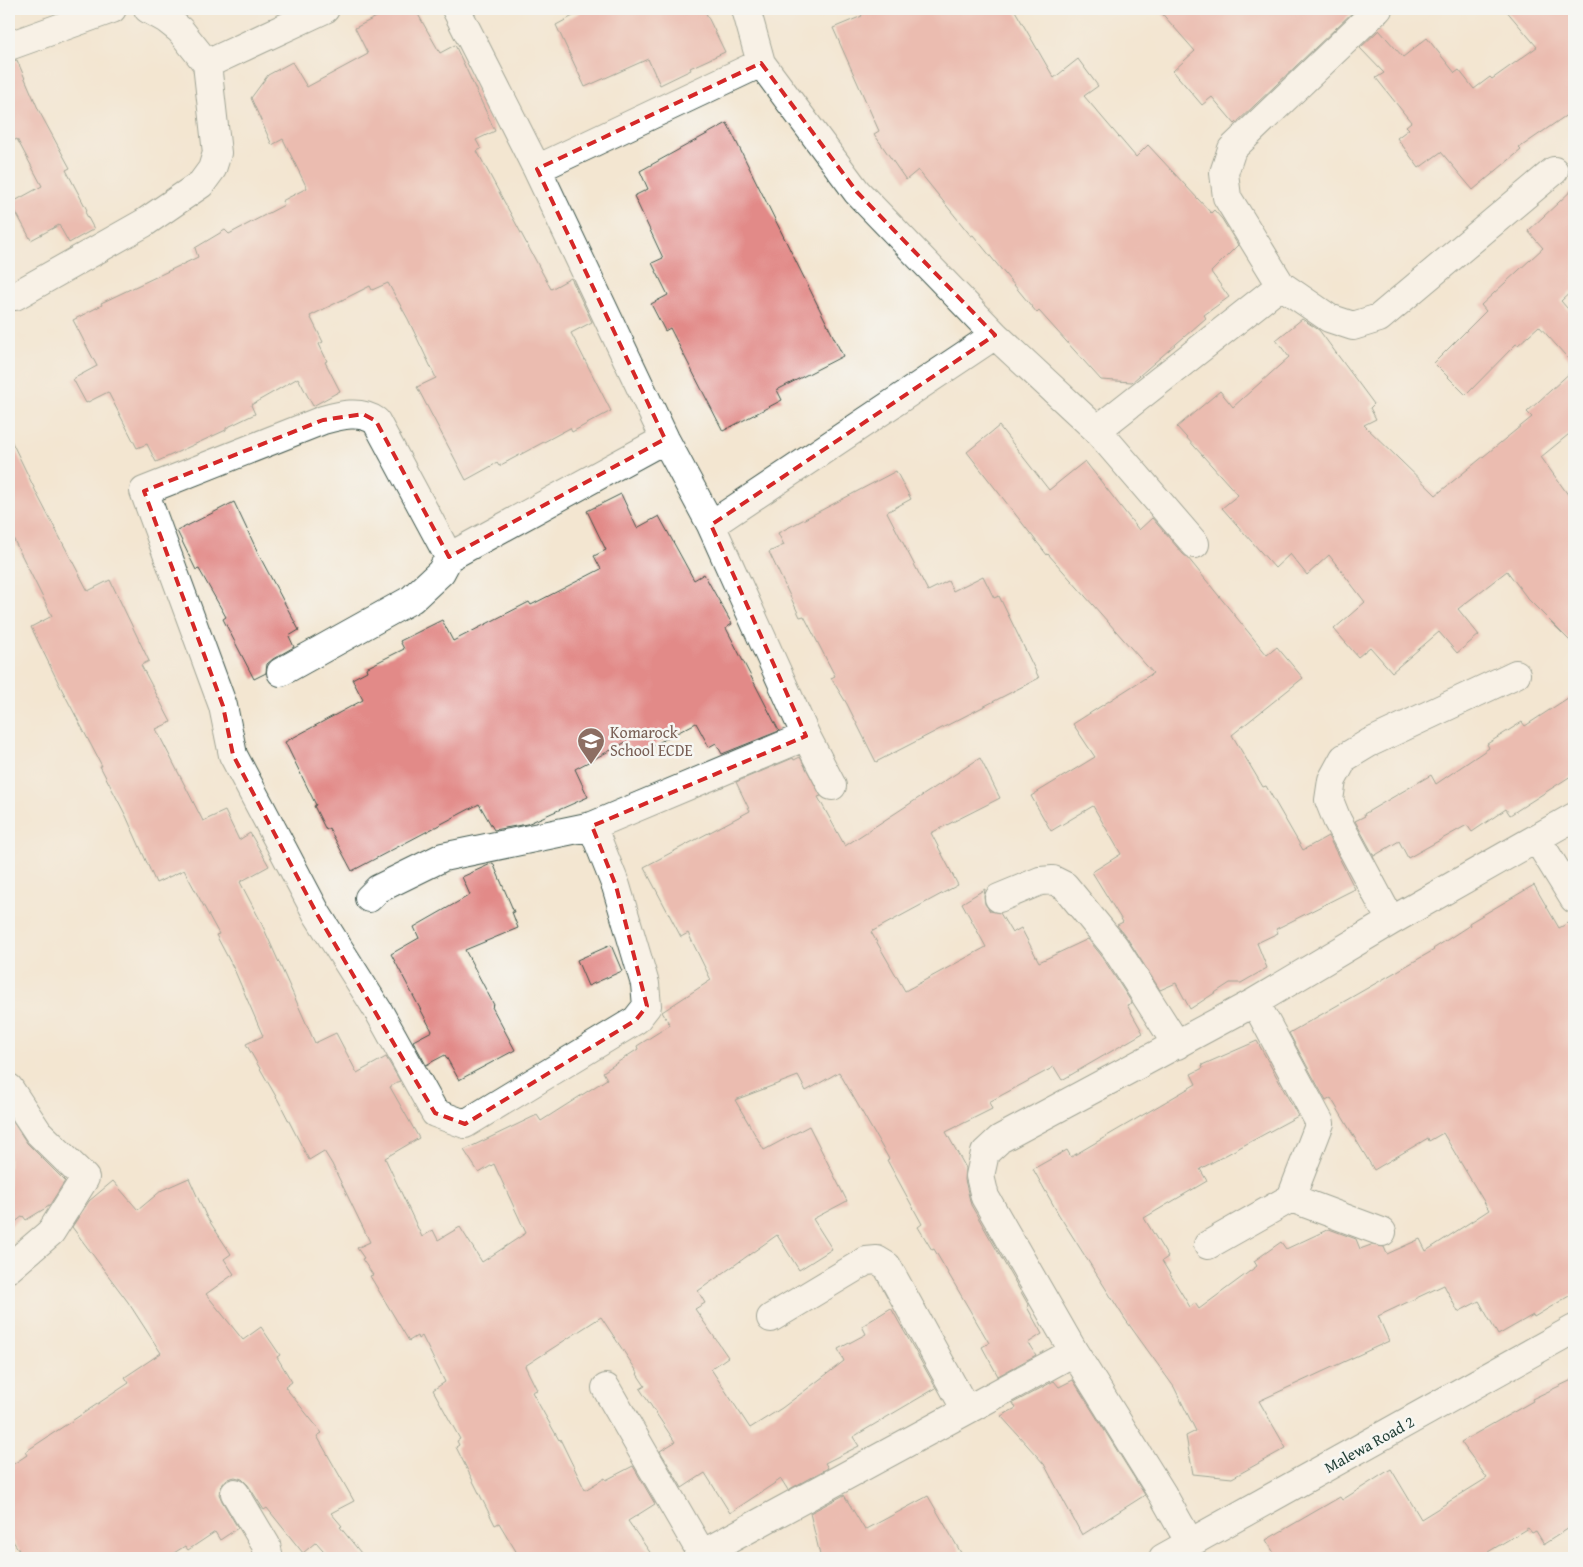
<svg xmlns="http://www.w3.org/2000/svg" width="1583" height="1567" font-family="'Gentium Book Plus',serif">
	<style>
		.building { fill: #e28a88 }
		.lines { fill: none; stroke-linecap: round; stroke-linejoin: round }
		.minor-casing { stroke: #3f564c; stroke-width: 30 }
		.major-casing { stroke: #3f564c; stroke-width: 30 }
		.minor { stroke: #fff; stroke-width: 28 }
		.major { stroke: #fff; stroke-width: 28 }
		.marked { fill: none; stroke: #d62828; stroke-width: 4; stroke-dasharray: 10 6; stroke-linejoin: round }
		.labels { text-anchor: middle; stroke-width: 5; stroke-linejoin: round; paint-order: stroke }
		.education-label { font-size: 16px; fill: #785e54; stroke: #f6f6f2; text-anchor: start }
		.street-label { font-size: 16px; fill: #1f3d34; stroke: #f6f6f2 }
	</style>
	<rect width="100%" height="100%" fill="#f6f6f2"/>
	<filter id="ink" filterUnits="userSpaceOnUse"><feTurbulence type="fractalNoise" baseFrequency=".02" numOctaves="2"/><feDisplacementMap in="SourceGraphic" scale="10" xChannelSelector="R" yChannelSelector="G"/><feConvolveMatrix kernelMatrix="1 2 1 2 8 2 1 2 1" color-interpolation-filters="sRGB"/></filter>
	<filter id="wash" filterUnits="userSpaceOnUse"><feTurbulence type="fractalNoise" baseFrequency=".0096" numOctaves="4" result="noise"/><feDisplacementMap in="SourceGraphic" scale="20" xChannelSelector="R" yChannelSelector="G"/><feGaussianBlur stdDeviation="1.12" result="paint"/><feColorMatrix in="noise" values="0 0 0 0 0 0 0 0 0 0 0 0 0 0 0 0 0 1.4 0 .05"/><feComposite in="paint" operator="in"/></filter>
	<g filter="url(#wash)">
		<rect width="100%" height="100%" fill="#f3e6d1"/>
		<g id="blocks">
			<path class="building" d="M392,9h23l25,44 15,-8 40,86 -19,9 5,9 -4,2 74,138 20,-11 21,44 -21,11 40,78 -39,21 -2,-4 -71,38 -2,-3 -31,17 -49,-93 19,-9 -28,-59 -20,-36 -16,7 -2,-4 -60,30 13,26 -4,2 8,17 -2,1 15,29 -27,15 -15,-28 -47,27 4,9 -29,14v2l-70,32 -9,-18 -10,4 -29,-56 -22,11 -13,-24 24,-13 -24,-46 29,-15 -1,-2 97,-46 -3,-9 30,-18 4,4 55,-29 -2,-4 25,-13 -24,-49 -11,6 -21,-47 17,-23 24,-13 15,25 61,-33 -13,-26z
				M586,9h118l21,43 -35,16 1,2 -31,15 -12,-26 -63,28 -29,-62z
				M858,9h156l40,69 24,-19 20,27 -14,10 52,61 12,-12 63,68 3,-3 8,9 16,26 -27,27 18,25 -25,18 2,3 -74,64 -31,-2 -62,-69 -2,2 -64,-78 -2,1 -53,-66 -12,10 -32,-46 5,-3 -46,-103 29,-12z
				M1158,9h198l-121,115 -23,-27 -10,8 -29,-34 22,-20z
				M1505,9h61l8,9v92l-55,38 2,2 -48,40 -32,-38 -22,16 -22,-30 12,-9 -3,-3 5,-4 -35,-44 8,-5 -24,-25 19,-18 24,27 24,-19 28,35 4,-3 15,19 16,-12 2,2 45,-32z
				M17,60l22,51 31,57 -4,2 21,40 -2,2 9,17 -25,14 -10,-18 -28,15 -20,-37 31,-17 -25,-47 -8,4v-82z
				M727,123l116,233 -66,34 5,10 -59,31 -53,-103 -5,3 -14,-27 17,-9 -16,-32 11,-5 -29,-62 14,-7 -8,-18z
				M1574,188v101l-13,12 13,15v49l-35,-39 -21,19 -2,-1 -50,51 -32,-32 52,-52 -5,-6 62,-57 -15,-17z
				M1302,319l17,11 55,74 -4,4 6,11 -12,6 72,70 96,-78 -5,-5 47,-43v61l-33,27 33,46v142l-46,-46 -21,-28 -49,38 21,26 -22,18 -18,-21 -47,40 -22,-25 -12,10 -24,-28 31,-27 -36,-47 -22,20 -17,-21 -15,14 -53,-60 16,-13 -61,-68 43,-36 13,16 56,-50 -13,-17z
				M999,426l50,64 36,-29 54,69 13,-12 31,36 5,4 79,97 10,-8 26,31 -71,57 31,52 3,-1 37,64 25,-14 27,53 -79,40 2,4 -21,10 10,25 -26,15h-11l-40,26 -14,-26 -16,7 -33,-52 -10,-13 6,-3 -31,-50 29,-18 -28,-48 -42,25 -20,-35 64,-39 -22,-33 80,-51 -105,-119 -1,1 -80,-103z
				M9,436l30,62 49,93 22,-11 39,81 -8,4 30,57 -15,7 47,92 22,-10 14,29 11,-7 19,33 -29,16 20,38 55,123 21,-10 21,40 29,-16 14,24 -10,6 29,51 -34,20 37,79 11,-7 5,10 22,-13 22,35 44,-29 -32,-69 -15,9 -15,-23 73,-35 4,6 66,-42 -4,-7 35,-23 -1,-3 33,-21 -8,-13 49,-32 -23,-47 -7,4 -37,-70 106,-56 -14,-29 57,-24 1,2 6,-3 21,39 -3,1 27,49 135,-88 20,40 -69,35 27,52 -87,47 34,59 81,-44 -24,-44 23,-14 -1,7 1,8 5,7 10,2 12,20 9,-5 18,34 49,-23 13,16 31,48 -5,2 16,28 -81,47 -8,-13 -65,35 3,7 -46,23 20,36 -1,12 6,25 58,101 -2,1 15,27 -14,9 8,12 -38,21 -16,-29 7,-4 -55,-94 -2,1 -14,-23 4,-3 -35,-64 2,-1 -50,-87 -33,19 -8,-15 -63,24 29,50 45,-24 38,75 -34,18 19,30 -33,21 -22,-35 -79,56 7,12 -10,6 33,48 -17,12 39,59 32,-20 62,-47 -6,-12 28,-15 -4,-8 29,-18 45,80 -83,49 6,9 -34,17 3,5 -40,22 -7,-11 -51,34 -25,-40 -23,15 -22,-37 15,-9 -35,-53 5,-3 -8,-12 1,-1 -37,-56 -76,49 12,24 -5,2 27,48 1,-1 25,51 20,-12 1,2 27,-14 22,38 -27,17 26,37h-134l-21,-35 -4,2 -39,-78 3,-2 -2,-4 3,-2 -27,-49 12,-8 -23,-46 -4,3 -1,-3 -8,5 -39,-65 3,-1 -11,-16 2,-1 -7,-10 13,-6 -38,-78 -8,-13 -15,9 -31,-60 -32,-56 17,-8 -29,-67 -18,-34 3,-1 -35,-64 -28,13 -30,-67 -26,-50h2l-43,-82 -28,-57 21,-11 -43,-86z
				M896,471l15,28 -24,13 41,79 20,-10 5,10 30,-15 11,22 5,-2 40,82 -163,84 -29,-58 -16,-26 4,-2 -31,-60 -4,1 -31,-65 15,-7 -6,-12z
				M621,494l16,34 22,-12 35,64 10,-6 28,50 -6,4 53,103 -57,23 -6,-11 -7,4 -13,-24 -63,33 -7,-14 -51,27 13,28 -61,27 -33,6 -15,-26 -127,67 -23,-43 -3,2 -12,-24 2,-1 -31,-63 78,-42 -11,-21 15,-8 -1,-3 38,-19 -4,-8 42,-21 11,21 76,-39 2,3 70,-36 -7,-13 12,-6 -19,-39z
				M234,502l27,57 38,71 -10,6 5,11 -21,12 -6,5 -1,9 -12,6 -31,-60 3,-2 -27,-48 -3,1 -19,-39z
				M1574,694v80l-64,41 -4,-6 -34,23 -5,-7 -59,33 -9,-17 -25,15 -19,-35 10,-5 -1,-2 67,-39 5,9 53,-36 -2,-4 35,-22 3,4z
				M493,863l21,49h-2l6,16 -53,22 29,55 -2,2 23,43 -56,30 -14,-25 -19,10 -13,-24 19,-10 -41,-77 28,-16 -5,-11 56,-32 -8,-18z
				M1534,885l25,43 15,-8v373l-40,24 -1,-2 -35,20 -19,-34 -21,11 -14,-27 -66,31 11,25 -130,60 27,47 -54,30 -39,-4 -7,-38 10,-5 -22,-44 -49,-68 -66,-104 -26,-46 34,-19 4,7 125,-73 -5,-10 12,-6 -1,-3 55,-24 41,75 -98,53 7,12 -63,37 24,39 -6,4 28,46 5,-4 4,6 58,-43 -3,-5 27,-19 5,7 43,-20 27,10 4,10 11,-4 13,2 3,7 33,-15 6,12 63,-41 -46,-77 -14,8 -1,-3 -54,32 -43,-72 -5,3 -37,-68 145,-83 -1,-1 37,-24 -1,-2z
				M611,945l11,26 -34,15 -11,-26z
				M9,1116l18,27 38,38 -16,25 -23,14 -3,-4 -14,11z
				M189,1178l17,38 25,38 -7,5 10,15 -28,20 37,46 18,-13 19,28 -3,2 15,25 -7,5 37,46 -5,3 37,65 -23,12 11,13 -2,1 25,31h-35l-14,-16 -13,11 -36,-45 -3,2 -16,-25 -6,-6 -7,-2 -8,2 -5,6 -3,9 3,7 16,27 -18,12 -5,-8 -27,18 -3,-4 -19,12h-142l-15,-23v-68l18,-12 -2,-3 104,-69 -4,-6 36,-24 -33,-51 -56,-75 17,-26 24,-20 25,29 24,-20z
				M1574,1379v146l-30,19 -8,-13 -4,2 -4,-5 -50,30h-201l-11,-18 74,-43 2,3 49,-31 30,50 66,-41 -26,-36 72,-41 -1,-2z
				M1073,1380l72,115 -63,40 -38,-71 -43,-48 15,-8 -3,-5 41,-22 5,6z
				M844,1495l21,35 63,-34 36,62h-150l6,-3 -10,-42z"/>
		</g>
	</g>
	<g filter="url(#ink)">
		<use href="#blocks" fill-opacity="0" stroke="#3f564c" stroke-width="1"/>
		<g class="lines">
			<g class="minor-casing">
				<path id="minor" d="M456,9l81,160 128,270 46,86 95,211 26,50
					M746,9l15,54 96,129 138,143 102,95 98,114
					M1378,9l-146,140 -8,24 3,24 54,88 48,33 24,8 26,-8 175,-147
					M9,46l103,-37
					M207,64l118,-55
					M537,169l224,-106
					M15,296l129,-73 57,-39 11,-15 5,-16 -10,-89 -27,-34 -14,-11 -18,-10
					M1097,430l184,-145
					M711,525l284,-190
					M449,557l216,-118
					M281,672l131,-73 29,-27 8,-15 -73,-136c-16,-11 -35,-6 -53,-1l-179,71 79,215 10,49 84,159 62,98 56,101 30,11 171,-104 11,-14 -2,-22 -29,-98 -24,-60
					M1537,839l37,60
					M369,898l9,-9 65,-32 149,-31 214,-90
					M999,898l41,-17 13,-1 12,6 49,60 63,99
					M1391,921l-54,-101 -8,-20 3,-20 12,-22 25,-15 147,-69
					M9,1088l29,44 47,46 -34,54 -42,36
					M1291,1198l91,34
					M1208,1245l83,-47 29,-75 -65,-121
					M771,1318l95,-57 11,-1 10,6 79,144
					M606,1388l96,166
					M235,1493l31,52 3,13
					M1190,1543l-27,-48 -89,-143 -89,-155 -5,-21 5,-23 15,-14 255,-137 136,-81 183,-104
					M697,1558l5,-4 372,-202"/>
			</g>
			<g class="major-casing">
				<path id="major" d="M1163,1558l411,-229"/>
			</g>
			<use href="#minor" class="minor"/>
			<use href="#major" class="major"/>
		</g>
	</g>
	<path d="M0 0H1583V1567H0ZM761,63l96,129 138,143 -284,190 95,211 -214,90 24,60 31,120 -11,14 -171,104 -30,-11 -118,-199 -84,-159 -10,-49 -79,-215 179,-71 40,-6 13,7 73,136 216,-118 -128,-270z" fill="#f3e6d1" fill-opacity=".55" fill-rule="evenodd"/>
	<path class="marked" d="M761,63l96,129 138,143 -284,190 95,211 -214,90 24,60 31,120 -11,14 -171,104 -30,-11 -118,-199 -84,-159 -10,-49 -79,-215 179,-71 40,-6 13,7 73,136 216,-118 -128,-270z"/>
	<defs>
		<g id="school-pin" transform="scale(1.4375)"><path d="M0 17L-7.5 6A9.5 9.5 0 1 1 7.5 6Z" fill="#8d6e63" stroke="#f6f6f2"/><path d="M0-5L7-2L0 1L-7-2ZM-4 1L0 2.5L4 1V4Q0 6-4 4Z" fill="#fff"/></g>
	</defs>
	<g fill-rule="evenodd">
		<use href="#school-pin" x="591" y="741"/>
	</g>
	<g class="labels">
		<g class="education-label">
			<text x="610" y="738">Komarock<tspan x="610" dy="18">School ECDE</tspan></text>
		</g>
		<g class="street-label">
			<text transform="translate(1369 1444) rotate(-29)" y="6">Malewa Road 2</text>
		</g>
	</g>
	<rect width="1583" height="1567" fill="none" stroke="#f6f6f2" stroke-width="30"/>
</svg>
